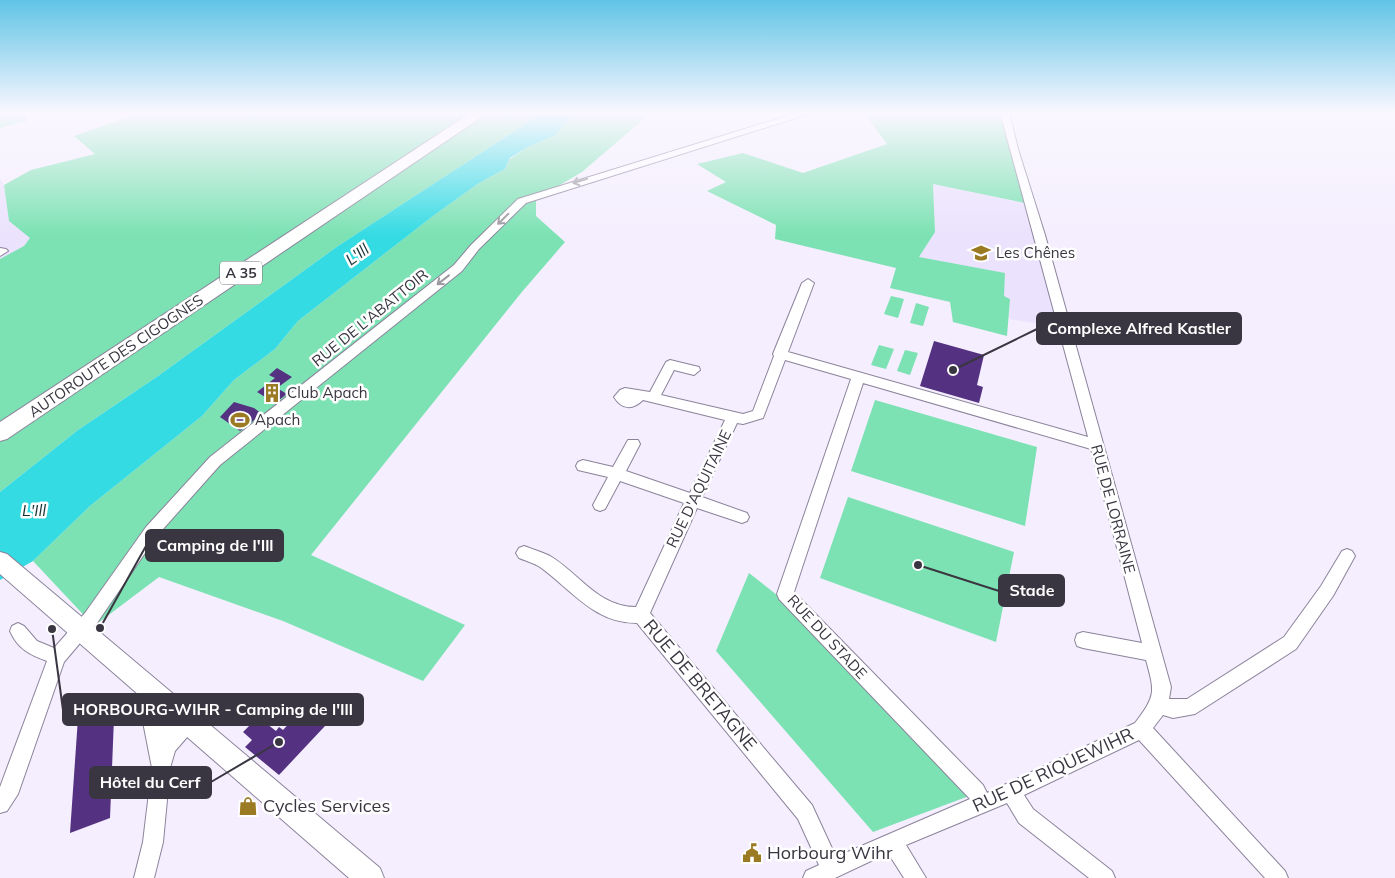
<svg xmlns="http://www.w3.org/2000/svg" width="1395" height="878" font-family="Mulish,sans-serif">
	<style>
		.built { fill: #ebe2fd }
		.green { fill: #7ce2b3 }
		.water { fill: #35dbe3 }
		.building { fill: #553281 }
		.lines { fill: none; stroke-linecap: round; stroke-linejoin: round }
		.minor-casing { stroke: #8b839b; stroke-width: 2 }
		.major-casing { stroke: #8b839b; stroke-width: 2 }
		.highway-casing { stroke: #8b839b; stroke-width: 2 }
		.minor { fill: #fff; fill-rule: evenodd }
		.major { fill: #fff; fill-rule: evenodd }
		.highway { fill: #fff; fill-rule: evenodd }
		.oneway { stroke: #9c9aa0 }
		.labels { text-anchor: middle; stroke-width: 5; stroke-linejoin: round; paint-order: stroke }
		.shield { fill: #fff; stroke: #75727a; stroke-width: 1 }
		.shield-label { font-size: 14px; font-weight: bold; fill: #3a3641 }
		.poi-label { font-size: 15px; fill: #3a3641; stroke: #fff; text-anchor: start }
		.street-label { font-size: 15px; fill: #3a3641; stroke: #fff }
		.water-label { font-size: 16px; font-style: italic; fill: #193234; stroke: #fff }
		.near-street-label { font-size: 18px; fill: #3a3641; stroke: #fff }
		.near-poi-label { font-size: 18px; fill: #3a3641; stroke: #fff; text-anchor: start }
		.leader { fill: none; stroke: #3a3641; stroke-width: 2 }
		.callout-dot { fill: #3a3641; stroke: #fff; stroke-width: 2 }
		.callout { fill: #3a3641; stroke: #3a3641; stroke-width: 2 }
		.callout-label { font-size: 16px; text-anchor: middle; font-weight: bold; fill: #fff }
	</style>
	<rect width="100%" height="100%" fill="#f4eefe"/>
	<path class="built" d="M0,179l4,6 5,36 22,17 -7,8 -24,13z
		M933,184l92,19 34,124 -50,-8 1,-20 -91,-42 16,-25z"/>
	<path class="green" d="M0,112h23l4,9 -27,7z
		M142,112h402l-206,134 -180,130 -80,54 -78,62v-233l24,-13 6,-8 -21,-17 -5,-36 27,-15 64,-16 -21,-18z
		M576,112h76l-70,60 -46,27v17l29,26 -44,51 -210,262 154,70 -42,56 -140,-60 -124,-44 -65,49 -61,-65 57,-55 112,-90 32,-36 41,-31 23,-28 135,-105 46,-33 26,-14 5,-10 18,-12 26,-11z
		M861,112h142l22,91 -92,-19 2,48 -16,25 86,16 -1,23 6,3 -3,37 -54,-14 -3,-20 -60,-14 6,-20 -121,-29 1,-14 -69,-34 19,-9 -29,-18 46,-11 60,20 84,-29 -19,-26z
		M891,296l13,3 -6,19 -14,-4z
		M916,303l13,4 -6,19 -13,-3z
		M879,345l15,4 -8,20 -15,-4z
		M905,350l13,3 -8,22 -13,-4z
		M875,400l162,47 -12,79 -174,-55z
		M848,497l166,55 -18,90 -176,-64z
		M749,573l33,26 187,197 -96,36 -157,-181z"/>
	<path class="water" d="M544,112h32l-22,24 -26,11 -18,11 -5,11 -26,14 -46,33 -135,105 -23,28 -41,31 -32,36 -112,90 -57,55 -33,19v-88l78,-62 80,-54 180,-130z"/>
	<path class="building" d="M934,341l50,14 -7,30 6,2 -4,16 -59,-17z
		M277,368l15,9 -15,11 10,6 -12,9 -18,-11 18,-14 -6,-3z
		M234,402l20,6 8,6 -22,17 -20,-14z
		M332,706l8,4 -61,65 -34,-28 7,-7 -9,-8 15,-15 18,14 3,-4 4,3 12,-13 11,8 12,-12 6,4z
		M107,708v12l7,-2 -4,100 -40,15 8,-115z"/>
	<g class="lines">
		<g class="minor-casing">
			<path id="minor" d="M800,112h15l-289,91 -47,46 -17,22 -242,194 -64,72 -59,86 -33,39 -46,132 -11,17 -7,2v-26l47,-126c-17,-6 -29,-12 -37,-30l2,-5 6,-3 6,3 13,15 17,7 31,-35 61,-86 64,-70 244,-192 17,-20 47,-46z
				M1000,112h9l9,37 27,86 126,452 -2,12h18l97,-62 37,-51 21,-35 5,-2 5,2 3,5 -22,40 -37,53 -101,65 -22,4 -10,-3 -10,13 132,143 3,7h-23l-126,-138 -115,55 9,14 79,62 3,7h-26l-70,-55 -12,-20 -101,42 20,33h-22l-16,-25 -53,25h-32l3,-7 13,-6 -21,-46 -161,-196c-43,0 -64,-32 -97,-56 -6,-4 -14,-6 -21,-9l-3,-5 3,-5 5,-2c8,3 18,6 26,10 30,18 48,51 86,51l48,-104 -64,-22 -15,28 -5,2 -5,-2 -2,-4 15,-28 -30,-7 -2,-4 2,-4 5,-2 30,7 15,-27h10l2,4 -14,27 64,22 35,-73 -82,-20c-10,10 -21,10 -29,-3l6,-7 5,-2 25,4 16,-30 4,-2 29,7 1,3 -6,5 -20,-5 -13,25 82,19 10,-3 21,-55 -1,-2 29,-71 6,-4 6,4 -26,69 300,85zM785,360l66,19 -74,215 2,5 191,200 -134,58 -24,-52 -162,-192 47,-105 45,15 5,-2 2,-4 -2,-4 -45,-16 35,-74 6,1 20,-6zM863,383l228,66 51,194 -59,-11 -6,2 -2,6 2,6 6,2 63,12c9,33 10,35 -11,63l-148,70 -4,-8 -189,-193z
				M0,248l6,1 2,2 -8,5z
				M145,677l6,3 9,38 18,-14 6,3 2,7 9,2 3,6 -3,6 -20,23 -5,17 -7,74 -9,36h-20l9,-36 9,-74 -16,-82 3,-6z"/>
		</g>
		<g class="major-casing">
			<path id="major" d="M0,552l7,2 373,314 4,10h-35l-349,-304z"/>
		</g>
		<g class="highway-casing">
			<path id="highway" d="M472,112h17l-482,327 -7,2v-19z"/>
		</g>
		<use href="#minor" class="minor"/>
		<use href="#major" class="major"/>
		<use href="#highway" class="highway"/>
	</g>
	<defs><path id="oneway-shaft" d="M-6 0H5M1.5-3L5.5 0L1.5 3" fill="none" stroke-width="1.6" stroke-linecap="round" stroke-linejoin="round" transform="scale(1.25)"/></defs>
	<g class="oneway">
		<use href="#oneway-shaft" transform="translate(580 181) rotate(163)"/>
		<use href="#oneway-shaft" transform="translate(503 219) rotate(135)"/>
		<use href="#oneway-shaft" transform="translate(443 280) rotate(142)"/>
	</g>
	<linearGradient id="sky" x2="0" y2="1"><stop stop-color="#60c4e6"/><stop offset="0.48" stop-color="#faf7ff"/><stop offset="1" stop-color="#faf7ff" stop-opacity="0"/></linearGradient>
	<rect width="1395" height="235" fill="url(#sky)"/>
	<defs>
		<g id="school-bare" transform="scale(1.5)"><path d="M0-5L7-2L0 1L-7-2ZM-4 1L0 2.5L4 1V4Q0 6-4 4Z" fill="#9a7a23" stroke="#fff" stroke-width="2.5" paint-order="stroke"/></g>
		<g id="building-bare" transform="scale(1.5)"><path d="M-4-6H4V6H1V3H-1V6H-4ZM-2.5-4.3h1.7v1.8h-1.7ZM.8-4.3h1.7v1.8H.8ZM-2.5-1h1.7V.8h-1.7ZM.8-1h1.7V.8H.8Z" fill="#9a7a23" stroke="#fff" stroke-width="2.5" paint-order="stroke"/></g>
		<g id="stadium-bare" transform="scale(1.5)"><path d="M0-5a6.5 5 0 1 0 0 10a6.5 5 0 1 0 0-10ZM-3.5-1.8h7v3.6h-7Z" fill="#9a7a23" stroke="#fff" stroke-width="2.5" paint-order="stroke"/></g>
		<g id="shop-bare" transform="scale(1.5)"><path d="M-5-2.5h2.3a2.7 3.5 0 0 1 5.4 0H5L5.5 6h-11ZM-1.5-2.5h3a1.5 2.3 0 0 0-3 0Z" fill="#9a7a23" stroke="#fff" stroke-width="2.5" paint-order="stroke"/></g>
		<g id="civic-bare" transform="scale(1.5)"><path d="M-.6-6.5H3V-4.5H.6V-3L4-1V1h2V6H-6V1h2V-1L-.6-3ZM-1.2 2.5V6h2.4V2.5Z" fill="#9a7a23" stroke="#fff" stroke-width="2.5" paint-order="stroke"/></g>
	</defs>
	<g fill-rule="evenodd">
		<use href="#school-bare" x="981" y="253"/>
		<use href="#building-bare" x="272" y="393"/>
		<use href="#stadium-bare" x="240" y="420"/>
		<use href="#shop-bare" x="248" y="806"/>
		<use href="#civic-bare" x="752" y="853"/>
	</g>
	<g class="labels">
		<rect class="shield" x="220" y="261.5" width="42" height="23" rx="4"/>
		<g class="shield-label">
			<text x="241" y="278">A 35</text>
		</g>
		<g class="poi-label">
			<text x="996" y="258">Les Chênes</text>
			<text x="287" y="398">Club Apach</text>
			<text x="255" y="425">Apach</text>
		</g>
		<g class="street-label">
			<text transform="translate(370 318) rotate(-39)" y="5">RUE DE L'ABATTOIR</text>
			<text transform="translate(116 356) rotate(-34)" y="5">AUTOROUTE DES CIGOGNES</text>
			<text transform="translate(699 489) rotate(-64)" y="5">RUE D'AQUITAINE</text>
			<text transform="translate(1113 509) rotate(75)" y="5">RUE DE LORRAINE</text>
			<text transform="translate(827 637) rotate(47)" y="5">RUE DU STADE</text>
		</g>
		<g class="water-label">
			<text transform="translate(357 254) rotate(-36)" y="6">L'Ill</text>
			<text x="34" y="516">L'Ill</text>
		</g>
		<g class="near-street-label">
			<text transform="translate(700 685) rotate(50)" y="6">RUE DE BRETAGNE</text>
			<text transform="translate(1053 770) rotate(-25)" y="6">RUE DE RIQUEWIHR</text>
		</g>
		<g class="near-poi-label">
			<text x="263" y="812">Cycles Services</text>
			<text x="767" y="859">Horbourg Wihr</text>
		</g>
	</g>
	<path class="leader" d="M953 370L1037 329M100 628L146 546M918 565L999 591M52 629L63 710M279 742L211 782"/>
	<g class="callout-dot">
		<circle cx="953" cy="370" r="5"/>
		<circle cx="100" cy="628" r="5"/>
		<circle cx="918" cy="565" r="5"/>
		<circle cx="52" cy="629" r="5"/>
		<circle cx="279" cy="742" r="5"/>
	</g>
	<g class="callout">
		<rect x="1037" y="313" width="204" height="31" rx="5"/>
		<rect x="146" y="530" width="137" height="31" rx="5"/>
		<rect x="999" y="575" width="65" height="31" rx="5"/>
		<rect x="63" y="694" width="300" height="31" rx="5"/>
		<rect x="90" y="767" width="121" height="31" rx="5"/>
	</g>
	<g class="callout-label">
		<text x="1139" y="334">Complexe Alfred Kastler</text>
		<text x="215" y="551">Camping de l'Ill</text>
		<text x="1032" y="596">Stade</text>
		<text x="213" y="715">HORBOURG-WIHR - Camping de l'Ill</text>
		<text x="150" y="788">Hôtel du Cerf</text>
	</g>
</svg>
